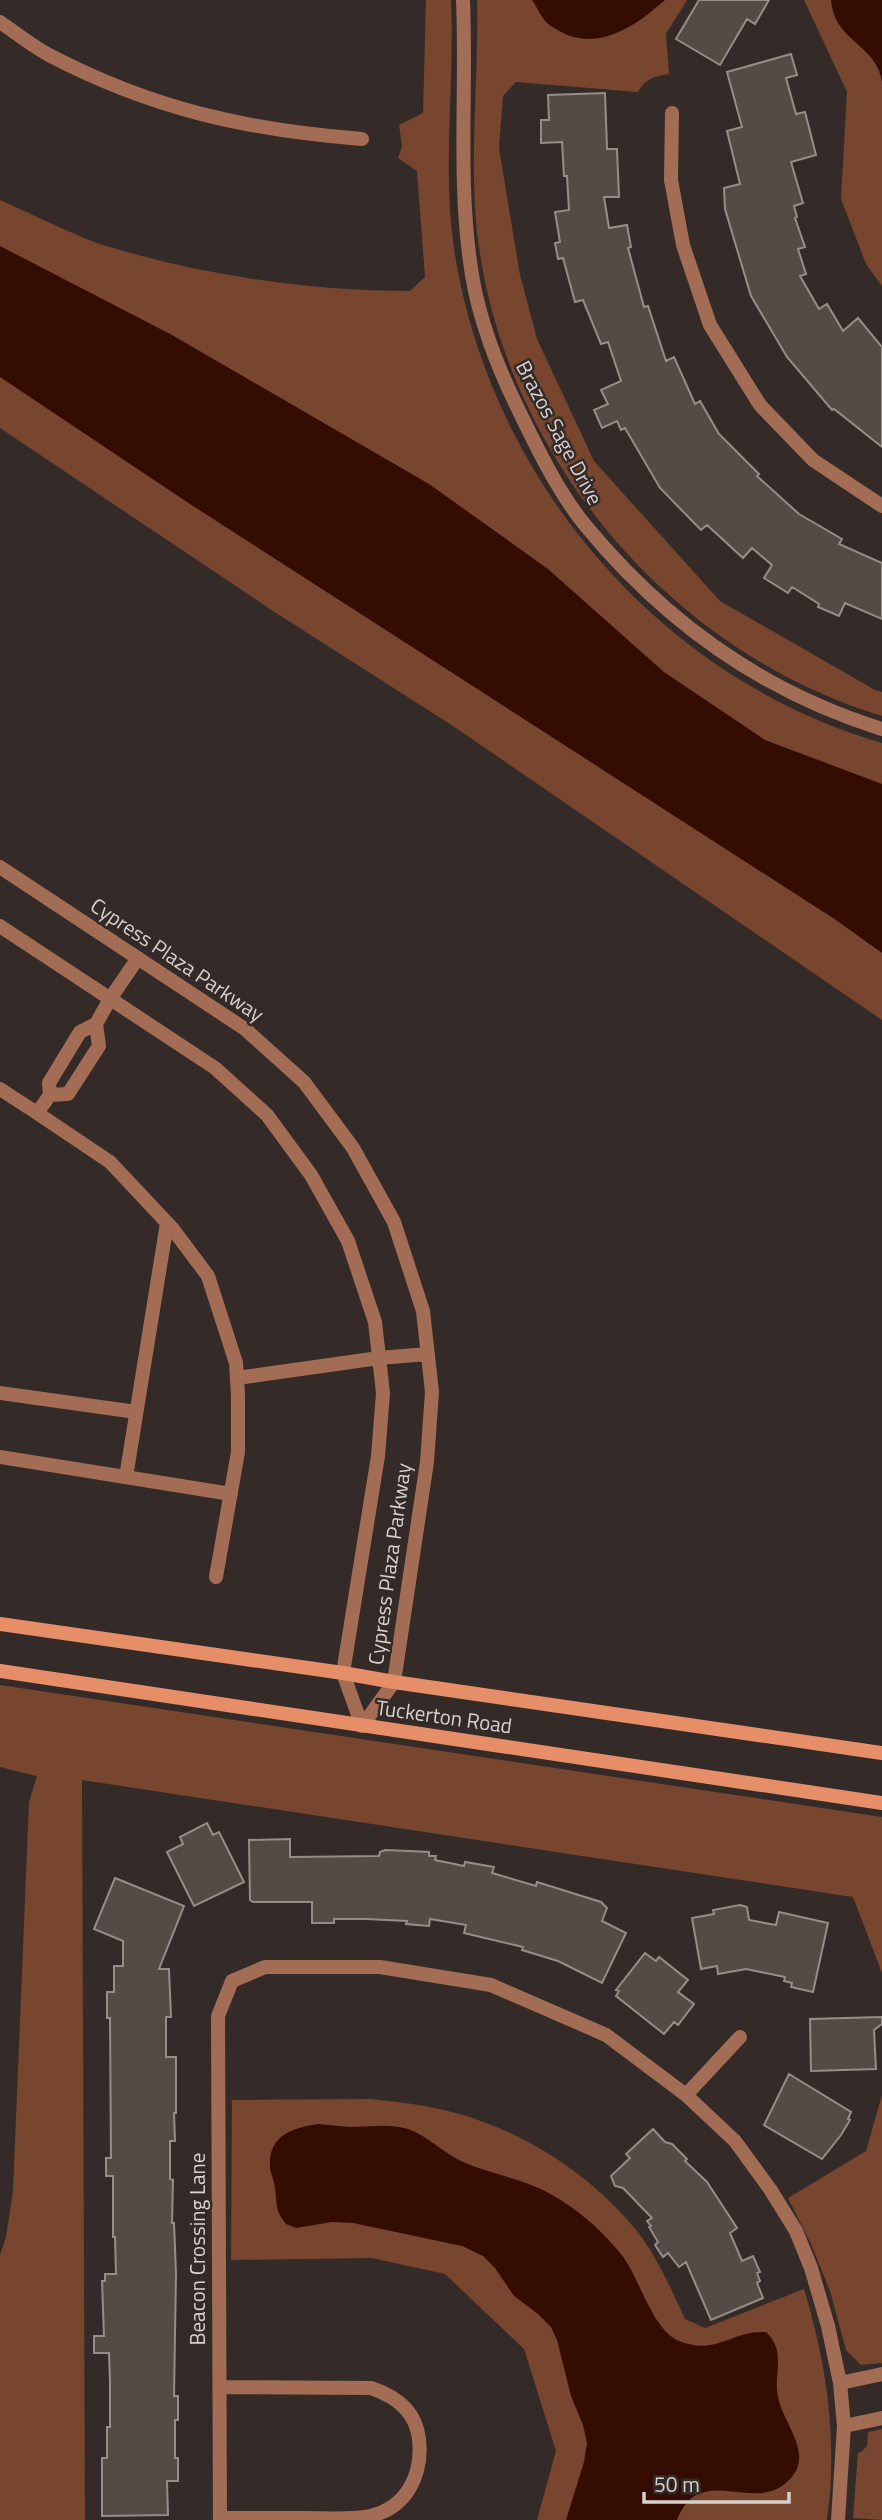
<svg xmlns="http://www.w3.org/2000/svg" width="882" height="2520" font-family="'Titillium Web',sans-serif">
	<style>
		.green { fill: #78452f }
		.water { fill: #340d00 }
		.building { fill: #544b47; stroke: #968c88; stroke-width: 2 }
		.lines { fill: none; stroke-linecap: round; stroke-linejoin: round }
		.minor { stroke: #a36c55; stroke-width: 14 }
		.tertiary { stroke: #a36c55; stroke-width: 14 }
		.secondary { stroke: #e58e68; stroke-width: 14 }
		.labels { text-anchor: middle; stroke-width: 5; stroke-linejoin: round; paint-order: stroke }
		.street-label { font-size: 21px; fill: #d6d1ce; stroke: #342b28 }
	</style>
	<rect width="100%" height="100%" fill="#342b28"/>
	<path class="green" d="M426,0h25c4,83 -9,166 3,249 35,229 204,429 428,494v277l-429,-294 -180,-115 -273,-183v-228c35,15 78,38 113,48 96,28 197,43 297,43l15,-14 -8,-106 -19,-13 4,-12 -3,-21 24,-12z
		M477,0h210l-21,34 3,40c-16,3 -23,4 -31,18l-122,-10 -13,14 -4,52 21,127 17,64 57,122 126,140 155,89 7,2v24c-212,-64 -380,-262 -405,-484 -8,-77 2,-155 0,-232z
		M804,0h78v286l-16,-22 -25,-65 6,-107z
		M0,1685l882,132v156l-29,-76 -771,-117 3,740h-85v-265l6,-18 7,-46 16,-389 8,-26 -37,-9z
		M882,2095v268l-21,2 -15,-15 -16,-59 -19,-47 -23,-46 78,-47z
		M371,2099c21,3 42,4 63,9 77,15 152,61 202,122 21,26 35,59 49,89l20,9 99,-39c23,76 34,152 23,231h-290l19,-69 -32,-102 -79,-75 -73,-16 -141,2 1,-160z
		M882,2429v91l-29,-2 5,-65 3,-1 6,-6 1,-14z"/>
	<path class="water" d="M532,0h133c-28,25 -66,52 -104,32 -4,-3 -10,-5 -14,-9 -6,-6 -10,-16 -15,-23z
		M831,0h51v82c-5,-38 -48,-40 -51,-82z
		M0,246l172,89 257,149 119,85 116,103 101,68 117,44v169l-46,-33 -646,-416 -190,-127z
		M318,2124c10,1 21,2 32,3 19,0 39,-4 58,2 20,7 35,24 55,33 25,11 55,16 80,28 30,15 57,38 78,64 18,22 31,76 58,87 37,15 53,-11 87,-9 21,20 7,41 12,65 5,27 38,58 10,84 -35,34 -88,-20 -111,39h-111l18,-58 3,-19 -4,-18 -12,-29 -14,-56 -6,-13 -13,-13 -24,-18 -19,-28 -12,-12 -21,-10 -109,-23 -21,-1 -36,6 -10,-4c-13,-16 -8,-23 -12,-41 -1,-6 -4,-11 -4,-16 -2,-32 23,-39 48,-43z"/>
	<path class="building" d="M699,0h70l-14,24 -8,-5 -27,46 -44,-26z
		M791,54l6,21 -11,3 10,36 9,-2 11,43 -25,7 12,41 -9,3 3,11 -2,1 10,29 -7,2 8,25 -6,2 19,33 8,-5 16,27 15,-13 24,29v100l-48,-38 -2,1 -45,-53 -36,-61 -26,-87 -1,-21 16,-4 -13,-53 15,-4 -15,-55z
		M605,93l2,56h10l2,48h-15l5,31 18,-3 4,22 -3,1 16,59 4,-1 18,55 8,-4 21,47 5,-3 19,33 40,40 -2,2 42,38 43,25 -3,5 43,19v56l-37,-16 -6,13 -21,-9 1,-3 -27,-17 -4,6 -24,-15 8,-13 -20,-17 -9,10 -36,-33 -6,5 -41,-42 -35,-60 -4,2 -4,-9 -15,7 -8,-18 14,-6 -7,-14 20,-9 -13,-39 -7,2 -18,-44 -8,2 -12,-44 -5,1 -3,-16 5,-1 -5,-30 14,-2 -2,-34h-3l-2,-34 -21,1v-23h8l-1,-25z
		M207,1823l6,12 6,-3 25,50 -50,24 -27,-54 16,-8 -3,-7z
		M290,1839v18l89,-1 1,-4 5,-2 25,1 19,1v4h7l-1,4 29,6 1,-4 29,5 -2,6 44,13 1,-4 64,20 6,6 -5,13 24,12 -24,50 -44,-22 -36,-11 1,-3 -59,-14 2,-8 -36,-6 -1,7 -23,-2 1,-3 -41,-2h-32v4h-22v-21h-59l-3,-2 -1,-60z
		M115,1878l69,28 -25,63h10l2,48h-5v40h10v56h-2l1,28h-5v38l3,1 -1,43h2l2,51 -2,122h4v24h-3v38h3v23h-11l1,34 -66,1v-58h5v-31h3v-46l-1,-28h-15v-17h10l-2,-55h3v-7h11l-1,-37h-2v-61h-7v-18h5l-1,-140h-3v-26h7v-26h9v-25l-29,-12z
		M740,1905l7,2 2,13 27,5 3,-13 49,11 -15,69 -22,-5 1,-4 -8,-2 1,-4 -39,-8 -28,5 -1,-8 -16,3 -9,-51 22,-4 -1,-4z
		M645,1953l11,8 3,-4 29,23 -10,12 16,12 -16,21 -4,-3 -10,12 -48,-38 3,-5 -3,-1z
		M882,2017v7l-8,6 2,39 -65,2 -1,-52z
		M789,2074l62,38 -3,7 2,1 -9,15 -19,24 -58,-34z
		M653,2129l12,13 7,2 15,15 -2,2 22,21 30,46 -7,5 12,28 11,-5 7,16 -3,1 3,8 -3,2 6,15 -52,22 -25,-58 -7,5 -11,-14 -5,4 -8,-12 3,-3 -9,-15 2,-1 -4,-5 5,-3 -29,-30 -8,-2 -4,-10 19,-18 -4,-4z"/>
	<g class="lines">
		<path class="minor" d="M0,22c16,11 32,24 49,33 103,54 198,75 313,84
			M672,113l-1,67 12,65 27,80 50,80 53,55 69,46
			M0,1089l37,24 13,-18 -1,-12 31,-51 16,-8
			M50,1095l18,-1 31,-48 -3,-22 14,-25
			M37,1113l73,49 62,66 36,48 28,87 2,32v57l-22,125
			M237,1378l142,-20
			M0,1393l136,19
			M0,1457l231,37
			M126,1477l41,-254
			M686,2095l54,-58
			M840,2383l42,-9
			M220,2387l151,1c24,8 45,23 48,51 4,35 -12,69 -49,77 -20,4 -43,2 -64,2 -29,0 -57,0 -86,0
			M844,2426l38,-8
			M220,2520l-2,-504 14,-35 33,-14h115l111,18 115,50 80,60 49,46 35,48 26,42 15,37 17,58 12,57 4,43 -6,94"/>
		<path class="tertiary" d="M463,0c4,93 -6,183 9,275 8,49 27,96 49,140 18,37 38,78 64,110 79,96 178,167 297,204
			M0,867l245,162 59,53 49,66 41,74 29,89 9,81 -5,70 -33,220 -32,44
			M0,926l215,142 52,47 44,60 37,66 27,81 8,71 -5,63 -35,217 19,53
			M110,999l28,-41
			M379,1358l49,-4"/>
		<path class="secondary" d="M0,1624l343,49 51,9 488,71
			M0,1671l882,132"/>
	</g>
	<g class="labels">
		<g class="street-label">
			<text transform="translate(559 433) rotate(62)" y="7">Brazos Sage Drive</text>
			<text transform="translate(177 960) rotate(34)" y="7">Cypress Plaza Parkway</text>
			<text transform="translate(390 1564) rotate(-82)" y="7">Cypress Plaza Parkway</text>
			<text transform="translate(444 1717) rotate(8)" y="7">Tuckerton Road</text>
			<text transform="translate(198 2249) rotate(-90)" y="7">Beacon Crossing Lane</text>
		</g>
	</g>
	<path d="M644 2492v10h145v-10" fill="none" stroke="#d6d1ce" stroke-width="3.5"/>
	<text x="654" y="2492" font-size="21" fill="#d6d1ce" stroke="#342b28" stroke-width="5" paint-order="stroke">50 m</text>
</svg>
